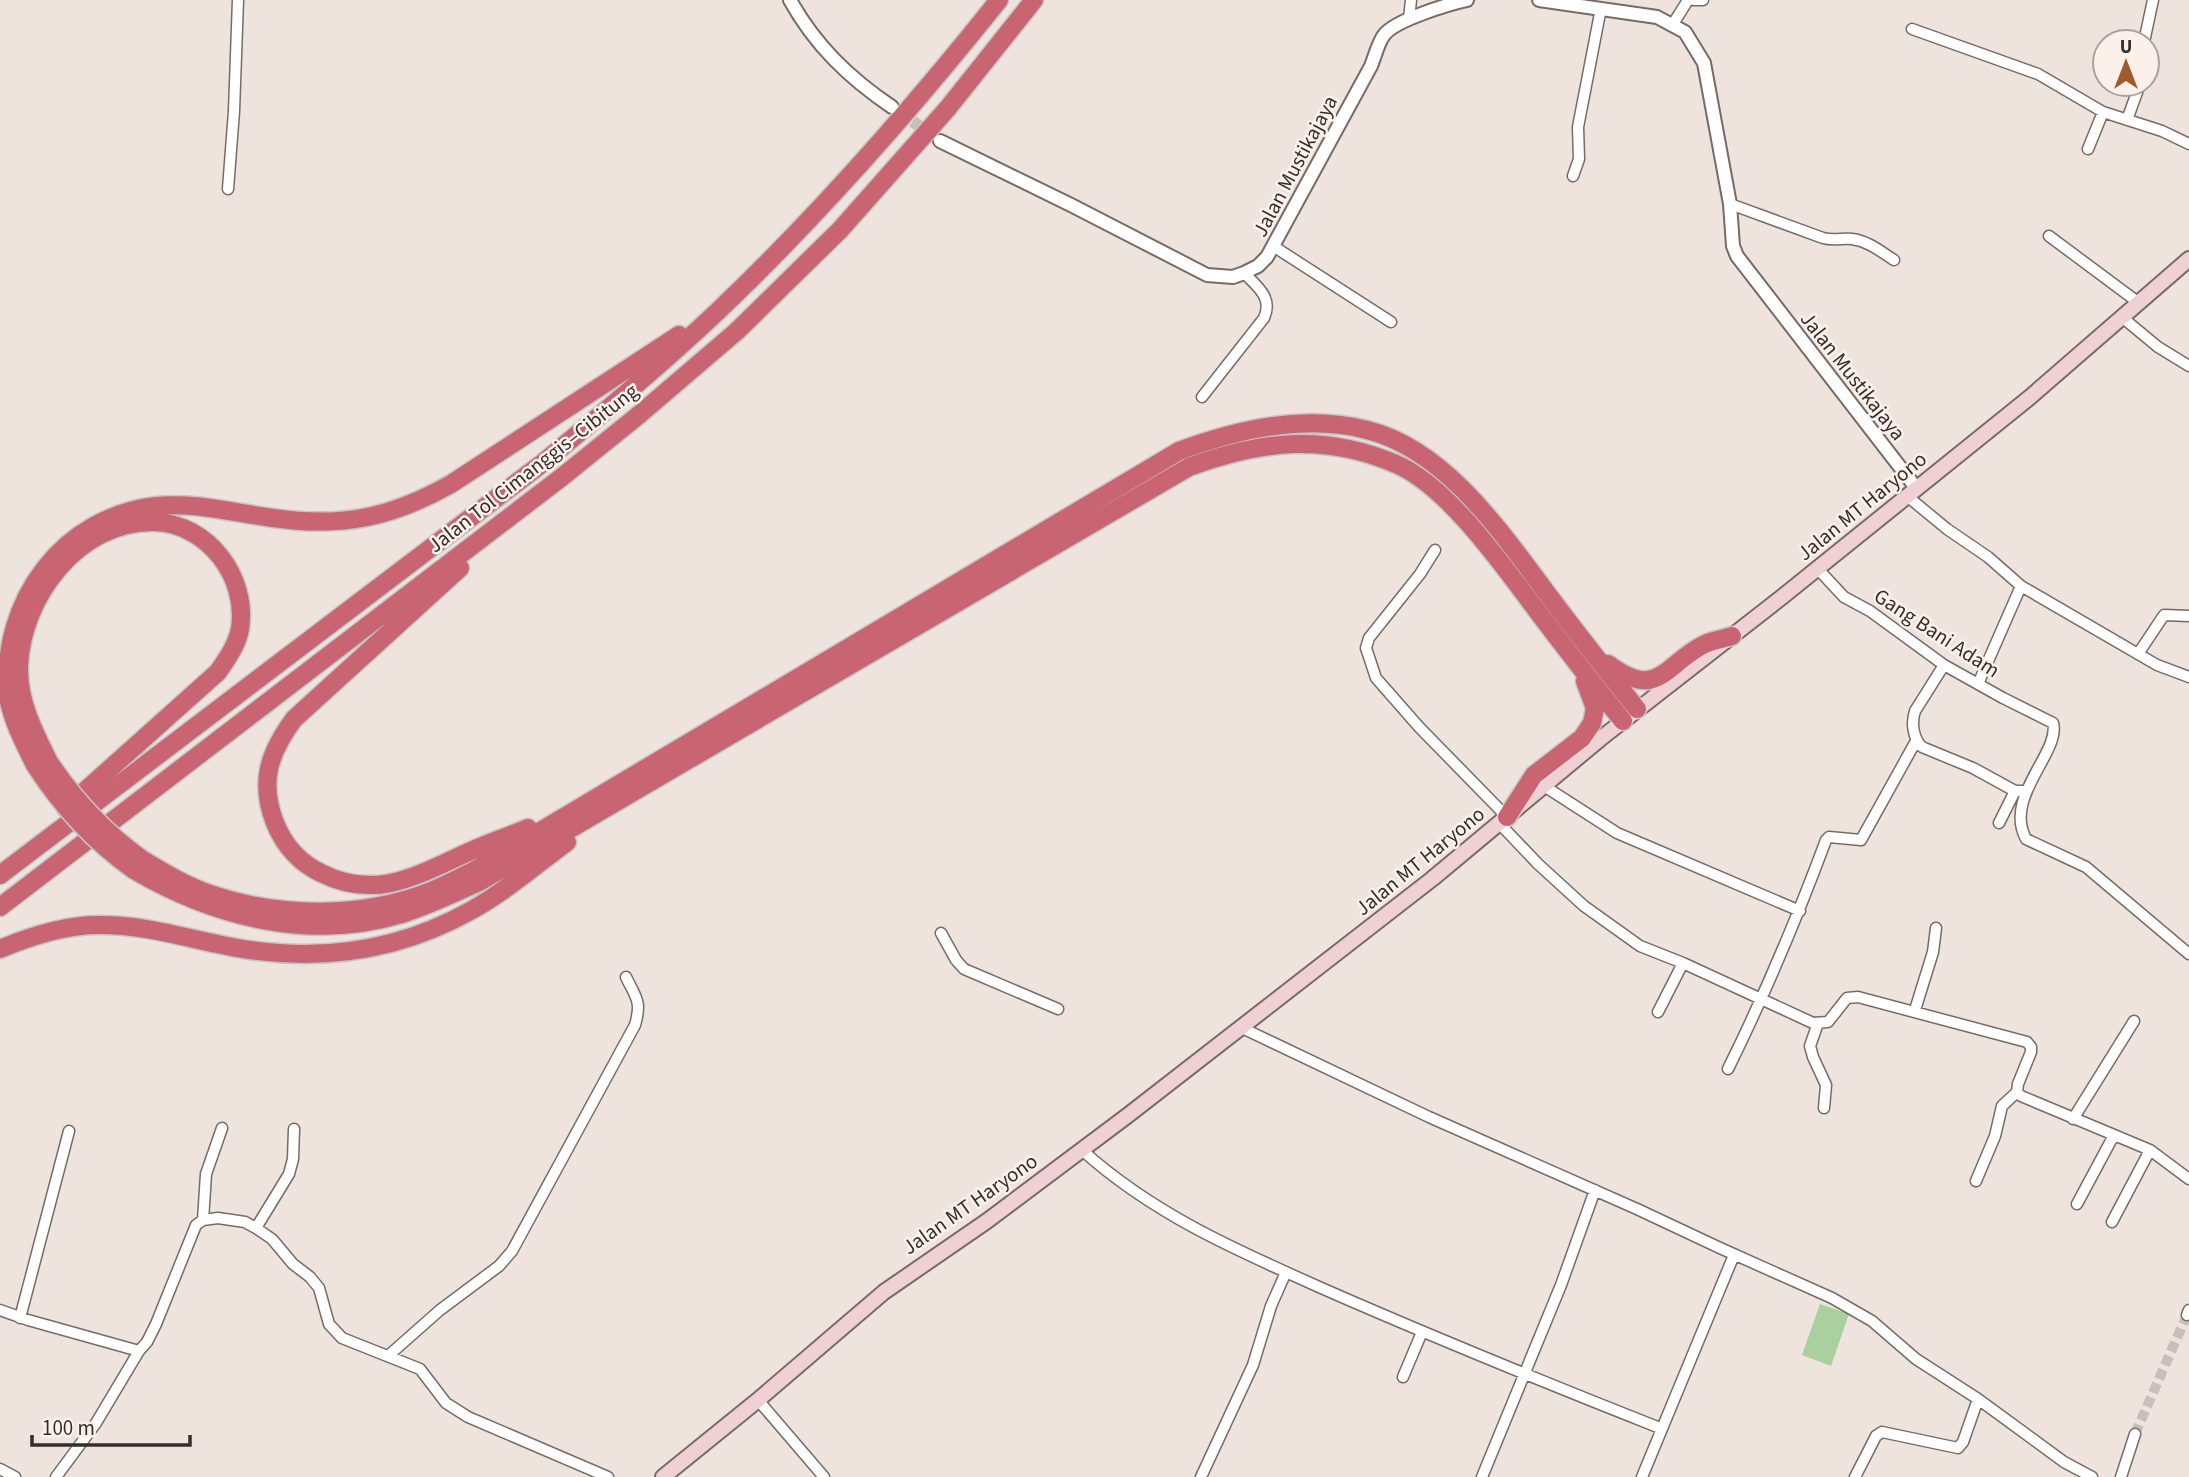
<svg xmlns="http://www.w3.org/2000/svg" width="2189" height="1477" font-family="'Source Sans 3',sans-serif">
	<style>
		.garden { fill: #a9d09e }
		.lines { fill: none; stroke-linecap: round; stroke-linejoin: round }
		.minor-tunnel { stroke: #c9bfba; stroke-width: 10; stroke-dasharray: 10 5; stroke-linecap: butt }
		.tertiary-tunnel { stroke: #c9bfba; stroke-width: 12; stroke-dasharray: 12 6; stroke-linecap: butt }
		.minor-casing { stroke: #766c67; stroke-width: 13 }
		.tertiary-casing { stroke: #766c67; stroke-width: 16 }
		.secondary-casing { stroke: #766c67; stroke-width: 18 }
		.motorway-casing { stroke: #c6c4c4; stroke-width: 21 }
		.minor { stroke: #fff; stroke-width: 10 }
		.tertiary { stroke: #fff; stroke-width: 12 }
		.secondary { stroke: #efd0d5; stroke-width: 14 }
		.motorway { stroke: #c96473; stroke-width: 18 }
		.motorway-bridge-casing { stroke: #c6c4c4; stroke-width: 21; stroke-linecap: butt }
		.motorway-bridge { stroke: #c96473; stroke-width: 18 }
		.labels { text-anchor: middle; stroke-width: 5; stroke-linejoin: round; paint-order: stroke }
		.street-label { font-size: 21px; fill: #322e2c; stroke: #fcf0ea }
	</style>
	<rect width="100%" height="100%" fill="#efe3dd"/>
	<path class="garden" d="M1820,1304l29,10 -18,52 -29,-11z"/>
	<g class="lines">
		<path class="minor-tunnel" d="M2135,1434l52,-119"/>
		<path class="tertiary-tunnel" d="M898,111l42,30"/>
		<g class="minor-casing">
			<path id="minor" d="M1694,0h9
				M1409,19l2,-19
				M1673,24l15,-24
				M1912,29l126,45 65,38 59,19 27,13
				M2144,42l9,-42
				M2127,120l13,-36
				M2088,149l15,-37
				M1573,176l6,-17 -1,-32 23,-119
				M228,189l6,-78 4,-111
				M1730,204l93,34c10,3 19,0 29,1 16,2 28,12 42,21
				M2049,236l90,67
				M1273,246l118,76
				M2123,318l35,29 31,19
				M1202,397l62,-79c9,-20 -6,-31 -20,-45
				M1907,496l40,33 41,28 33,29 136,79 32,12
				M1435,550l-15,24 -51,64 -3,10 10,30 43,49 88,90
				M1817,568l27,29 26,14 74,54 59,33 50,25c8,29 -50,74 -27,116l60,28 103,87
				M2138,654l26,-39 25,1
				M1944,665l-29,46c-4,12 -2,27 7,36l51,21 42,23h10
				M1978,684l43,-98
				M1544,786l73,47 183,78
				M1499,823l39,41 46,42 56,40 43,17 130,60 15,-1 19,-24 11,-1 169,45 4,5v5l-13,32 -1,8 4,4 129,54 39,29
				M1999,823l16,-32
				M941,933l15,27 8,9 94,40
				M1915,1010l18,-58 3,-24
				M1658,1012l25,-49
				M1818,1023l-8,23 3,11 13,28 -2,23
				M1240,1027l189,90 208,92 83,39 112,50 40,23 44,38 62,40 86,63 28,15
				M1728,1069c37,-75 69,-151 98,-229l3,-3 32,3 55,-99
				M2073,1119l61,-98
				M1082,1150c74,67 163,104 253,144 108,47 216,91 325,134
				M1976,1181l19,-45 7,-30 15,-14
				M2077,1204l37,-69
				M203,1220l3,-46 16,-46
				M2112,1222l38,-72
				M256,1228l33,-54 4,-15 1,-30
				M0,1310l28,10 111,31 8,-9 9,-18 40,-99 7,-5 15,-2 27,4 11,6 16,11 21,25 17,13 9,11 10,36 13,14 78,31 26,34 22,14 140,60
				M2187,1315l2,-5
				M20,1318l49,-187
				M388,1356l52,-46 59,-44 13,-15 123,-226c7,-24 1,-27 -9,-48
				M1403,1377l19,-45
				M758,1400l66,77
				M0,1469l15,8
				M56,1477l40,-54 43,-72
				M1201,1477l52,-112 18,-59 15,-34
				M1482,1477l79,-192 34,-95
				M1642,1477l92,-222
				M1855,1477l21,-41 6,-4 76,16 5,-6 15,-43
				M2121,1477l14,-43"/>
		</g>
		<g class="tertiary-casing">
			<path id="tertiary" d="M790,0c25,45 59,78 102,107
				M1539,0l118,17 28,15 19,31 26,141 3,42 4,10 180,233
				M940,141l131,64 136,70 26,2 11,-4 14,-7 9,-9 104,-191c4,-10 7,-23 13,-31 11,-15 65,-31 83,-35"/>
		</g>
		<g class="secondary-casing">
			<path id="secondary" d="M663,1477l95,-77 126,-108 103,-71 140,-105 305,-237 168,-140 182,-142 247,-199 160,-139"/>
		</g>
		<g class="motorway-casing">
			<path id="motorway" d="M460,568l-166,151c-25,34 -35,63 -19,104 9,22 25,40 46,50 57,29 100,0 152,-23 18,-8 36,-14 55,-22
				M1608,664c51,38 56,0 97,-20 8,-4 18,-5 27,-8
				M49,762c-15,-30 -31,-61 -30,-95 2,-70 60,-147 136,-145 53,2 93,55 85,107 -3,16 -13,30 -22,43l-152,136
				M35,765c-11,-22 -23,-45 -27,-69 -8,-96 56,-180 149,-190 39,-4 77,7 116,12 68,10 118,0 178,-34l228,-149
				M1507,817l27,-42 48,-37 10,-15 3,-15 -10,-27
				M143,860c22,13 43,26 67,34 70,24 153,24 221,-3 15,-6 30,-14 44,-21l704,-419c60,-22 125,-37 188,-21 82,20 140,111 188,174 27,36 55,71 82,105
				M134,870c80,47 176,72 268,44 28,-9 53,-21 79,-33l708,-414c71,-26 135,-34 207,-3 52,22 108,103 142,148 28,37 56,73 85,109
				M0,875l544,-413c59,-49 118,-98 173,-150 102,-97 195,-203 282,-312
				M0,907l562,-430 78,-63 97,-83 103,-101 108,-122 86,-108
				M0,949c31,-13 64,-24 98,-24 52,-1 102,18 152,25 78,11 153,-1 222,-40 34,-19 64,-45 95,-68"/>
		</g>
		<use href="#minor" class="minor"/>
		<use href="#tertiary" class="tertiary"/>
		<use href="#secondary" class="secondary"/>
		<use href="#motorway" class="motorway"/>
		<g class="motorway-bridge-casing">
			<path id="motorway-bridge" d="M49,762c26,39 56,71 94,98
				M35,765c27,42 58,76 99,105"/>
		</g>
		<use href="#motorway-bridge" class="motorway-bridge"/>
	</g>
	<g class="labels">
		<g class="street-label">
			<text transform="translate(1295 166) rotate(-62)" y="7">Jalan Mustikajaya</text>
			<text transform="translate(1853 376) rotate(52)" y="7">Jalan Mustikajaya</text>
			<text transform="translate(533 468) rotate(-38)" y="7">Jalan Tol Cimanggis–Cibitung</text>
			<text transform="translate(1862 506) rotate(-39)" y="7">Jalan MT Haryono</text>
			<text transform="translate(1937 633) rotate(33)" y="7">Gang Bani Adam</text>
			<text transform="translate(1420 861) rotate(-39)" y="7">Jalan MT Haryono</text>
			<text transform="translate(970 1204) rotate(-35)" y="7">Jalan MT Haryono</text>
		</g>
	</g>
	<g transform="translate(2126 63)"><circle r="33" fill="#fcf0ea" stroke="#aba29e" stroke-width="2"/>
	<path d="M0-5L12 26L0 18L-12 26Z" fill="#9f5b2b"/>
	<text y="-10" font-size="19" font-weight="bold" text-anchor="middle" fill="#322e2c">U</text>
	</g>
	<path d="M32 1435v10h158v-10" fill="none" stroke="#322e2c" stroke-width="3.5"/>
	<text x="42" y="1435" font-size="21" fill="#322e2c" stroke="#fcf0ea" stroke-width="5" paint-order="stroke">100 m</text>
</svg>
